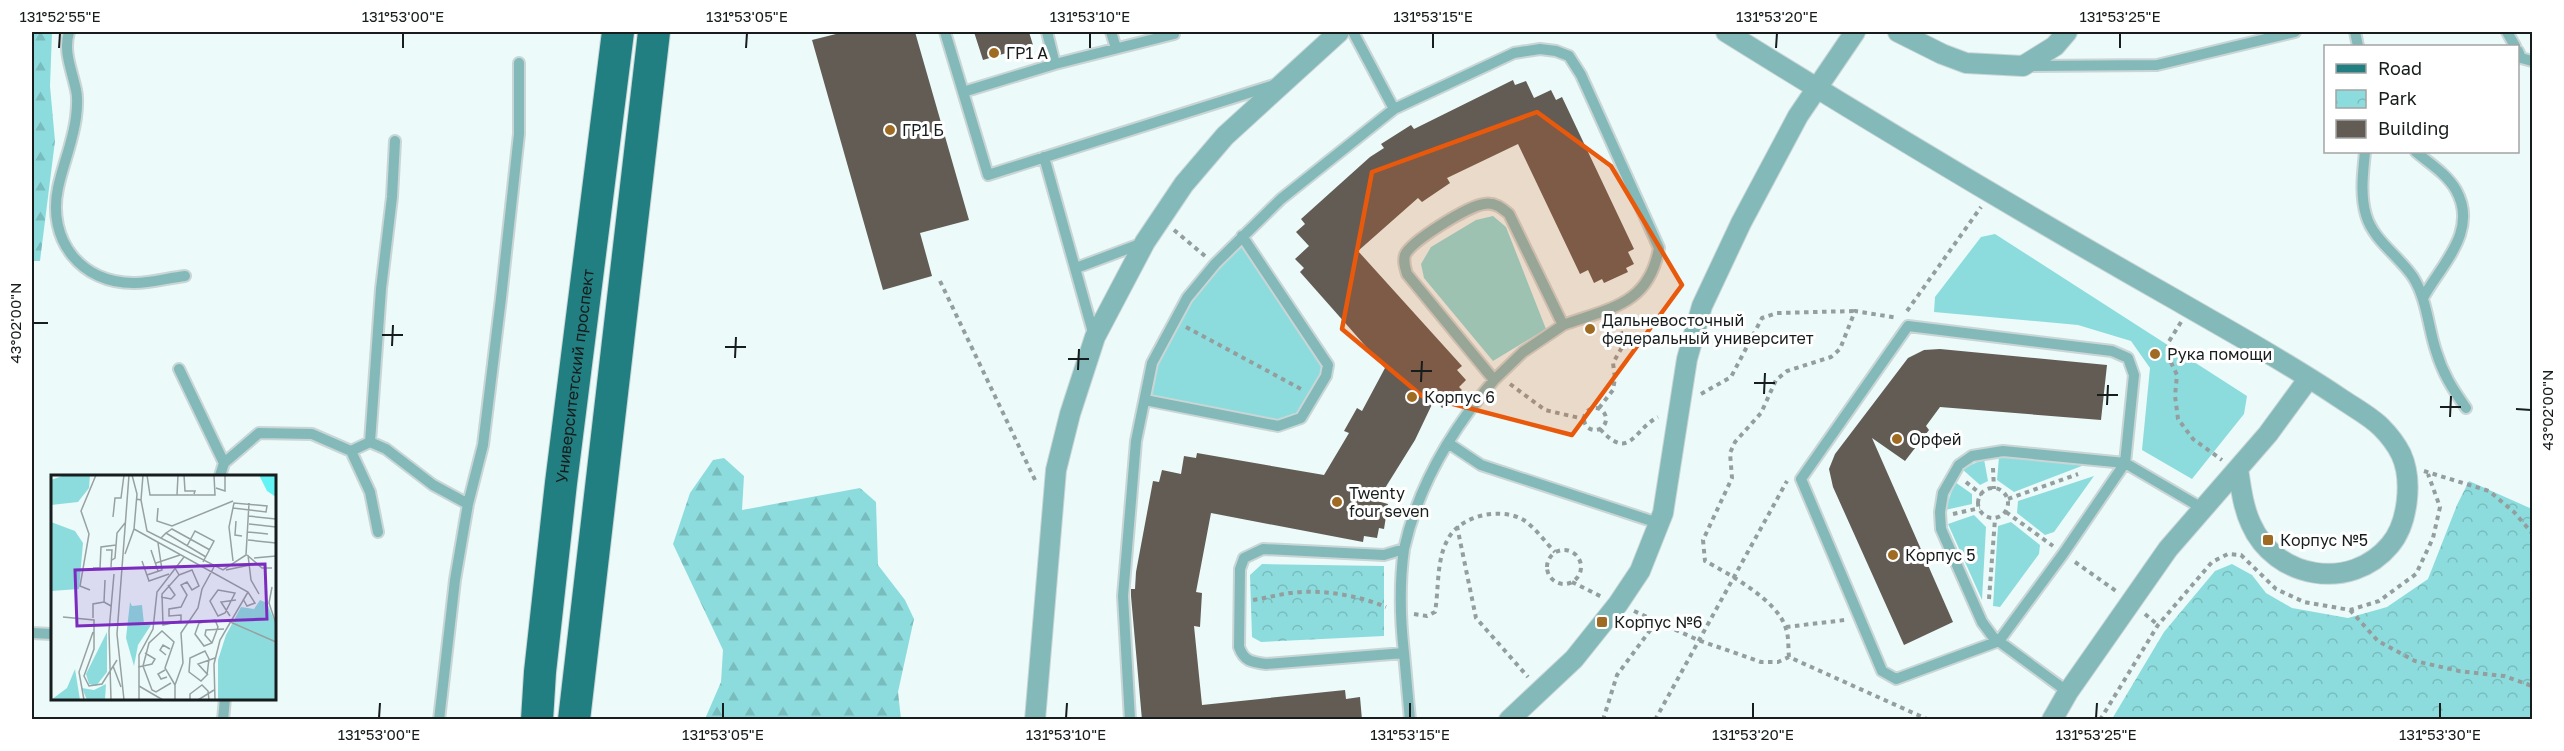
<svg xmlns="http://www.w3.org/2000/svg" width="2564" height="751" font-family="'Golos Text',sans-serif">
	<style>
		.green { fill: #8ddcdd }
		.forest { fill: url(#forest-firs) }
		.park { fill: url(#park-crowns) }
		.building { fill: #635c55 }
		.lines { fill: none; stroke-linecap: round; stroke-linejoin: round }
		.lane-casing { stroke: #cad6d6; stroke-width: 14 }
		.street-casing { stroke: #cad6d6; stroke-width: 22 }
		.primary-casing { stroke: #cad6d6; stroke-width: 34 }
		.path { stroke: #949e9e; stroke-width: 4; stroke-dasharray: 4.5 4.5; stroke-linecap: butt }
		.lane { stroke: #84b9b9; stroke-width: 10 }
		.street { stroke: #84b9b9; stroke-width: 20 }
		.primary { stroke: #227f81; stroke-width: 32 }
		.marked { fill: #e8590c; fill-opacity: 0.2; stroke: #e8590c; stroke-width: 4.5; stroke-linejoin: round }
		.ticks { fill: none; stroke: #171c1c; stroke-width: 2 }
		.poi-dot { fill: #9f6b23; stroke: #fff; stroke-width: 2 }
		.labels { text-anchor: middle; stroke-width: 6; stroke-linejoin: round; paint-order: stroke }
		.poi-label { font-size: 16px; fill: #171c1c; stroke: #fff; text-anchor: start }
		.street-label { font-size: 16px; fill: #171c1c; stroke: #fff }
		.inset-road { fill: none; stroke: #97a1a1; stroke-width: 1.5 }
		.view { fill: #7b2cbf; fill-opacity: 0.15; stroke: #7b2cbf; stroke-width: 3 }
		.inset-edge { fill: none; stroke: #171c1c; stroke-width: 3 }
		.neatline { fill: none; stroke: #171c1c; stroke-width: 2 }
		.ticks-label { font-size: 15px; text-anchor: middle; fill: #171c1c }
	</style>
	<defs>
		<pattern id="forest-firs" width="22" height="20" patternUnits="userSpaceOnUse" patternTransform="scale(1.5)"><rect width="22" height="20" fill="#8ddcdd"/><path d="M5 1l3.5 6h-7zM16 11l3.5 6h-7z" fill="#79bcbd"/></pattern>
		<pattern id="park-crowns" width="20" height="18" patternUnits="userSpaceOnUse" patternTransform="scale(1.5)"><rect width="20" height="18" fill="#8ddcdd"/><path d="M2 6a3 3 0 1 1 6 0M12 15a3 3 0 1 1 6 0" fill="none" stroke="#79bcbd"/></pattern>
	</defs>
	<rect width="100%" height="100%" fill="#ecfafa"/>
	<path class="green" d="M1493,216l13,11 40,102 -53,32 -69,-83 -3,-14 10,-17 45,-27z
		M1995,234l252,162 -3,18 -52,65 -50,-29 8,-82 -19,-27 -53,-16 -144,-13 1,-15 46,-60z
		M1242,236l86,129 -27,53 -23,8 -133,-26 7,-37 35,-65z
		M1999,457l88,7 -73,28 -17,-12z
		M1984,459l4,22 -8,4 -18,-16z
		M2094,476l-40,56 -9,3 -28,-22 1,-12z
		M1955,482l17,12v10l-27,6z
		M1974,515l12,12 -4,73 -34,-76z
		M2011,522l29,23 -1,9 -39,53 -7,-1 5,-80z"/>
	<path class="forest" d="M32,32h20l-2,54 5,55 -15,120h-8z
		M724,458l20,18 -2,34 118,-22 16,14 2,63 27,35 9,19 -16,73 3,27h-196l16,-37 2,-32 -50,-106 17,-51 23,-33z"/>
	<path class="park" d="M2469,481l63,28v210h-420l52,-87 51,-61 17,-7 20,11 14,18 26,15 56,10 39,-11 41,-28 29,-74z
		M1262,564l122,2v70l-123,6 -9,-5 -2,-62z"/>
	<path class="building" d="M844,32h71l54,188 -49,13 12,43 -49,14 -71,-250z
		M974,32h55l4,13 -50,15z
		M1513,80l2,5 11,-4 8,17 17,-8 5,10 6,-3 72,152 -6,3 6,12 -8,4 2,4 -24,11 -2,-4 -8,4 -6,-13 -8,4 -62,-130 -71,34 3,5 -28,19 -4,-4 -60,53 104,115 -5,4 9,10 -7,7 3,3 -20,18 -7,-10 -20,42 -38,61 11,3 -4,25 -5,-1 -2,10 -13,-2 -1,6 -152,-29 -15,79 6,1 -2,34 -6,-1 8,79 143,-15 1,9 14,-2 2,23h-220l-11,-124v-7h4l1,-17 17,-91 6,1 3,-12 19,4 3,-18 12,2 1,-5 127,22 25,-42 -5,-2 13,-23 5,3 23,-43 -85,-96 4,-4 -9,-9 14,-13 -13,-14 9,-8 -4,-5 69,-62 14,-9 -3,-4 30,-19 3,4z
		M1940,349l167,16 -6,55 -161,-13 -14,19 3,4 -24,31 -33,-23 81,184 -49,23 -71,-158 -4,-18 6,-15 73,-96 16,-8z"/>
	<g class="lines">
		<g class="lane-casing">
			<path id="lane" d="M69,32c-6,20 3,38 7,58 2,8 1,19 0,27 -3,25 -13,47 -18,71 -11,52 23,96 77,95 16,0 33,-5 50,-7
				M945,32l43,143 286,-90
				M1047,32l8,32
				M1111,32l5,16
				M2355,32l3,14
				M2507,32l8,14
				M2518,51l3,7 11,3
				M2029,66l128,-1 138,-33
				M963,92l92,-28 119,-30v-2
				M1394,109l120,-56 26,-4 16,2 13,5 12,19 78,173c-10,57 -49,60 -96,77l-54,-111c-7,-6 -14,-12 -25,-10 -16,2 -73,37 -79,51 -2,7 0,12 2,19l87,106c-42,49 -76,106 -90,169l-20,6 -121,-6 -19,9 -4,11 -1,78c5,14 12,15 27,17l138,-11 6,67
				M395,141l-3,56 -11,92 -11,153 16,7 47,36 35,19
				M2365,152c-2,21 -5,42 1,63 7,25 33,41 47,62 14,22 15,50 23,74 7,23 16,37 30,57
				M2416,152c13,11 31,22 40,38 23,41 -15,75 -33,108
				M1044,157l50,179
				M1076,268l67,-25
				M1908,326l204,25 16,7 6,17 -9,88 -62,91 -64,87 -103,38 -14,-8 -81,-192z
				M179,369l45,94
				M1494,380l29,-28 40,-27
				M1145,400l133,26 23,-8 25,-42 2,-11 -86,-129
				M1448,443l33,22 180,59
				M351,451l19,41 8,40
				M220,476l4,-13 35,-30 53,1 39,17 19,-9
				M1404,549c-5,36 -4,69 0,104
				M32,633l20,1
				M2068,692l-75,-55 -11,-15 -41,-93 -1,-17 3,-19 16,-28 13,-9 31,-5 122,12 77,45
				M223,720l2,-22
				M439,720l16,-140 13,-76 15,-59 18,-147 18,-164v-71
				M1130,720l-7,-124 13,-155 16,-78 35,-65 28,-34 66,-65 113,-90 -41,-77"/>
		</g>
		<g class="street-casing">
			<path id="street" d="M1726,32c148,92 298,182 450,268 55,32 111,62 164,98 13,9 30,18 41,29 7,7 16,19 20,27 12,26 7,70 -11,91 -39,47 -115,34 -139,-21 -8,-17 -10,-36 -13,-55
				M1898,32l44,22 24,9 57,3 32,-20 12,-14
				M1035,720l21,-250 14,-56 25,-77 50,-95 39,-58 41,-48 114,-104
				M1509,720l65,-61 44,-55 22,-33 23,-58 24,-154 15,-53 39,-83 57,-107 57,-84
				M2052,720l16,-28 100,-143 100,-115 41,-56"/>
		</g>
		<g class="primary-casing">
			<g id="primary">
				<path id="s1" d="M537,720l3,-48 21,-189 57,-451"/>
				<path d="M574,720l80,-688"/>
			</g>
		</g>
		<path class="path" d="M1174,230l31,26
			M940,281l95,199
			M1907,311l74,-104
			M2181,322l-13,21 -1,11 10,21 -2,21 3,23 15,20 29,21
			M1186,327l115,62
			M1510,384l35,26 39,9
			M1701,394l30,-17 31,-59 15,-5 78,-2
			M1584 419a11 11 0 1 1 22 0a11 11 0 1 1-22 0Z
			M1599,408l14,-18 2,-12 -2,-15 12,-21 -8,-20
			M1600,429c30,33 33,1 58,-12
			M1993,468l1,21
			M2424,471l65,20 25,21 18,21
			M1966,482l16,13
			M1978 503a15 15 0 1 1 30 0a15 15 0 1 1-30 0Z
			M2008,499l70,-25
			M2006,512l47,34
			M1953,514l27,-6
			M1457,526l19,92 52,59
			M1547 567a17 17 0 1 1 34 0a17 17 0 1 1-34 0Z
			M2075,562l41,29
			M1572,582l30,15
			M1989,599l6,-80
			M1253,600c12,-2 24,-5 37,-7 31,-4 67,2 96,14
			M2350,610l28,31 37,20 44,10 45,5 28,10
			M1634,611l64,29 63,22h17l11,-5 140,63
			M1414,614l13,2 8,-4c4,-23 1,-52 13,-73 12,-23 50,-32 74,-20 12,7 23,23 33,33
			M2145,614l13,11
			M1786,627l59,-7
			M1789,657c-1,-9 0,-20 -3,-28 -7,-28 -57,-55 -81,-68l-2,-21 29,-62 -2,-25 5,-11 26,-29 15,-33 11,-9 44,-14 9,-8 15,-38 43,7
			M1603,720l14,-45 40,-54
			M1655,720l132,-239
			M2100,720l58,-95 54,-63 16,-8 13,1 35,34 28,13 46,8 29,-9 37,-27 17,-36 7,-31 -12,-33"/>
		<use href="#lane" class="lane"/>
		<use href="#street" class="street"/>
		<use href="#primary" class="primary"/>
	</g>
	<path class="marked" d="M1537,112l74,54 71,119 -110,150 -150,-39 -80,-67 30,-157z"/>
	<path class="ticks" d="M59,48l1,-15M403,48v-15M746,48l1,-15M1090,48v-15M1433,48v-15M1776,48l1,-15M2120,48v-15M33,323h15M382,335h21M392,346l1,-21M725,347h21M735,358l1,-21M1068,359h21M1078,370l1,-21M1411,371h21M1421,382l1,-21M1754,383h21M1764,394l1,-21M2097,395h21M2107,405l1,-20M2440,407h21M2516,409l15,1M2450,417l1,-21M379,718l1,-15M723,718v-15M1066,718l1,-15M1410,718v-15M1753,718v-15M2096,718l1,-15M2440,718v-15"/>
	<g class="poi-dot">
		<circle cx="994" cy="53" r="6"/>
		<circle cx="890" cy="130" r="6"/>
		<circle cx="1590" cy="329" r="6"/>
		<circle cx="2155" cy="354" r="6"/>
		<circle cx="1412" cy="397" r="6"/>
		<circle cx="1897" cy="439" r="6"/>
		<circle cx="1337" cy="502" r="6"/>
		<rect x="2262" y="534" width="12" height="12" rx="3"/>
		<circle cx="1893" cy="555" r="6"/>
		<rect x="1596" y="616" width="12" height="12" rx="3"/>
	</g>
	<g class="labels">
		<g class="poi-label">
			<text x="1006" y="59">ГР1 А</text>
			<text x="902" y="136">ГР1 Б</text>
			<text x="1602" y="326">Дальневосточный<tspan x="1602" dy="18">федеральный университет</tspan></text>
			<text x="2167" y="360">Рука помощи</text>
			<text x="1424" y="403">Корпус 6</text>
			<text x="1909" y="445">Орфей</text>
			<text x="1349" y="499">Twenty<tspan x="1349" dy="18">four seven</tspan></text>
			<text x="2280" y="546">Корпус №5</text>
			<text x="1905" y="561">Корпус 5</text>
			<text x="1614" y="628">Корпус №6</text>
		</g>
		<g class="street-label">
			<text dy="6" stroke="none"><textPath href="#s1" startOffset="346">Университетский проспект</textPath></text>
		</g>
	</g>
	<g transform="translate(51 475)">
		<rect width="225" height="225" fill="#ecfafa"/>
		<path d="M14,0h25l-1,13 -11,14 -27,3v-25zM0,47l24,9 8,12 -4,46 -28,2zM79,127l2,4 10,-1 2,19 7,1 -13,20 -4,21 -8,-28zM56,157v40l-11,14 -7,-2 -3,-10zM24,194l5,31h-29l16,-12zM55,209l-1,16h-18l-5,-12 12,2z" fill="#8ddcdd"/>
		<path d="M209,125l7,3 9,22v75h-58v-40l8,-25 15,-28 13,2z" fill="#8ddcdd"/>
		<path d="M208,0h17v22l-9,-6z" fill="#63f3f5"/>
		<path class="inset-road" d="M96,0l3,20h65l-1,-20M133,0l1,16h10l-1,3M165,13l9,3v-16M126,20l1,-20M85,24l5,1 6,31 76,39 23,-15 3,-52M90,25l2,-25M107,33l-1,13 15,5 61,-25M182,33l33,4 1,-6 -33,-3 -5,24 4,34M197,41l28,3M62,42l2,-19h6l3,-23M185,46l-1,14 7,1M198,49l27,3M83,54l114,63 7,11 -8,3 -4,-7M197,57l20,2M115,58l6,-4 38,21M110,63l5,-5 40,24M197,65l28,3M136,71l8,-15 19,10 -11,21M55,75h6l-1,17M100,75l7,21M74,79l9,-25 3,-35 -5,-19M196,80l15,13h10M197,80l3,25 8,14M203,83l22,-2M61,85l3,-2 2,-25 8,-10M91,86l7,20 20,-7M105,88l24,-8M42,93h7l1,-21 15,-2M124,93l4,7 -17,19 1,31 18,-4v-6l-12,1v-7l12,-2 6,-12 -6,-10 6,-3 5,8 7,-4 -7,-16 -13,5M175,95l24,-5M96,100l15,-5 -4,-27M54,105l-1,22 7,4M221,112l-3,16 7,21M39,115l-10,-4 9,-52 -8,-23 15,-36M167,115l17,3 -10,20 -7,3 -8,-15zM110,122l10,2 4,-4 -7,-10M179,141l-9,-14 15,-2M12,142l31,3v29l-10,27 5,10 13,-2 15,-24M42,143v-14l11,-2M164,145l3,7 -6,16 -8,3 -9,-12 4,-11zM177,146l48,21M161,168l-7,-8 1,-5 18,-1M154,176l4,8 -2,16 -6,6 -12,-9 1,-14zM94,178l10,6 -3,5 -9,2 9,24 4,2 15,-9M115,180l-6,-5 3,-5 7,4M62,191l8,21M87,192l5,-1 6,-23 13,-12 12,11 -9,26 10,17M114,195l-7,4 3,5 6,-2M157,200l-10,-11 17,-6M88,211l24,14M33,225l-5,-28 14,-40M60,225l-2,-69 5,-57M73,225l-7,-66 12,-159M88,225v-45l14,-26 4,-37 27,-35M124,225v-15l8,-22 -2,-30 17,-25 4,-19 12,-22M139,225v-6l12,-9 6,6 1,9M147,225l16,-10M164,225l-1,-36 6,-24 28,-48"/>
		<path class="view" d="M214,89l2,55 -190,7 -2,-56z"/>
		<rect width="225" height="225" class="inset-edge"/>
	</g>
	<rect width="2564" height="751" fill="none" stroke="#ffffff" stroke-width="66"/>
	<rect x="2324" y="45" width="195" height="108" fill="#ffffff" stroke="#a2a4a4" stroke-width="1.5"/>
	<rect x="2336" y="64" width="30" height="9" fill="#227f81" stroke="#a2a4a4" stroke-width="1.5"/>
	<text x="2378" y="75" font-size="18" fill="#171c1c">Road</text>
	<rect x="2336" y="90" width="30" height="18" fill="url(#park-crowns)" stroke="#a2a4a4" stroke-width="1.5"/>
	<text x="2378" y="105" font-size="18" fill="#171c1c">Park</text>
	<rect x="2336" y="120" width="30" height="18" fill="#635c55" stroke="#a2a4a4" stroke-width="1.5"/>
	<text x="2378" y="135" font-size="18" fill="#171c1c">Building</text>
	<rect x="33" y="33" width="2498" height="685" class="neatline"/>
	<g class="ticks-label">
		<text x="60" y="22">131°52'55"E</text>
		<text x="403" y="22">131°53'00"E</text>
		<text x="747" y="22">131°53'05"E</text>
		<text x="1090" y="22">131°53'10"E</text>
		<text x="1433" y="22">131°53'15"E</text>
		<text x="1777" y="22">131°53'20"E</text>
		<text x="2120" y="22">131°53'25"E</text>
		<text transform="translate(16 323) rotate(-90)" y="5">43°02'00"N</text>
		<text transform="translate(2548 410) rotate(-90)" y="5">43°02'00"N</text>
		<text x="379" y="740">131°53'00"E</text>
		<text x="723" y="740">131°53'05"E</text>
		<text x="1066" y="740">131°53'10"E</text>
		<text x="1410" y="740">131°53'15"E</text>
		<text x="1753" y="740">131°53'20"E</text>
		<text x="2096" y="740">131°53'25"E</text>
		<text x="2440" y="740">131°53'30"E</text>
	</g>
</svg>
